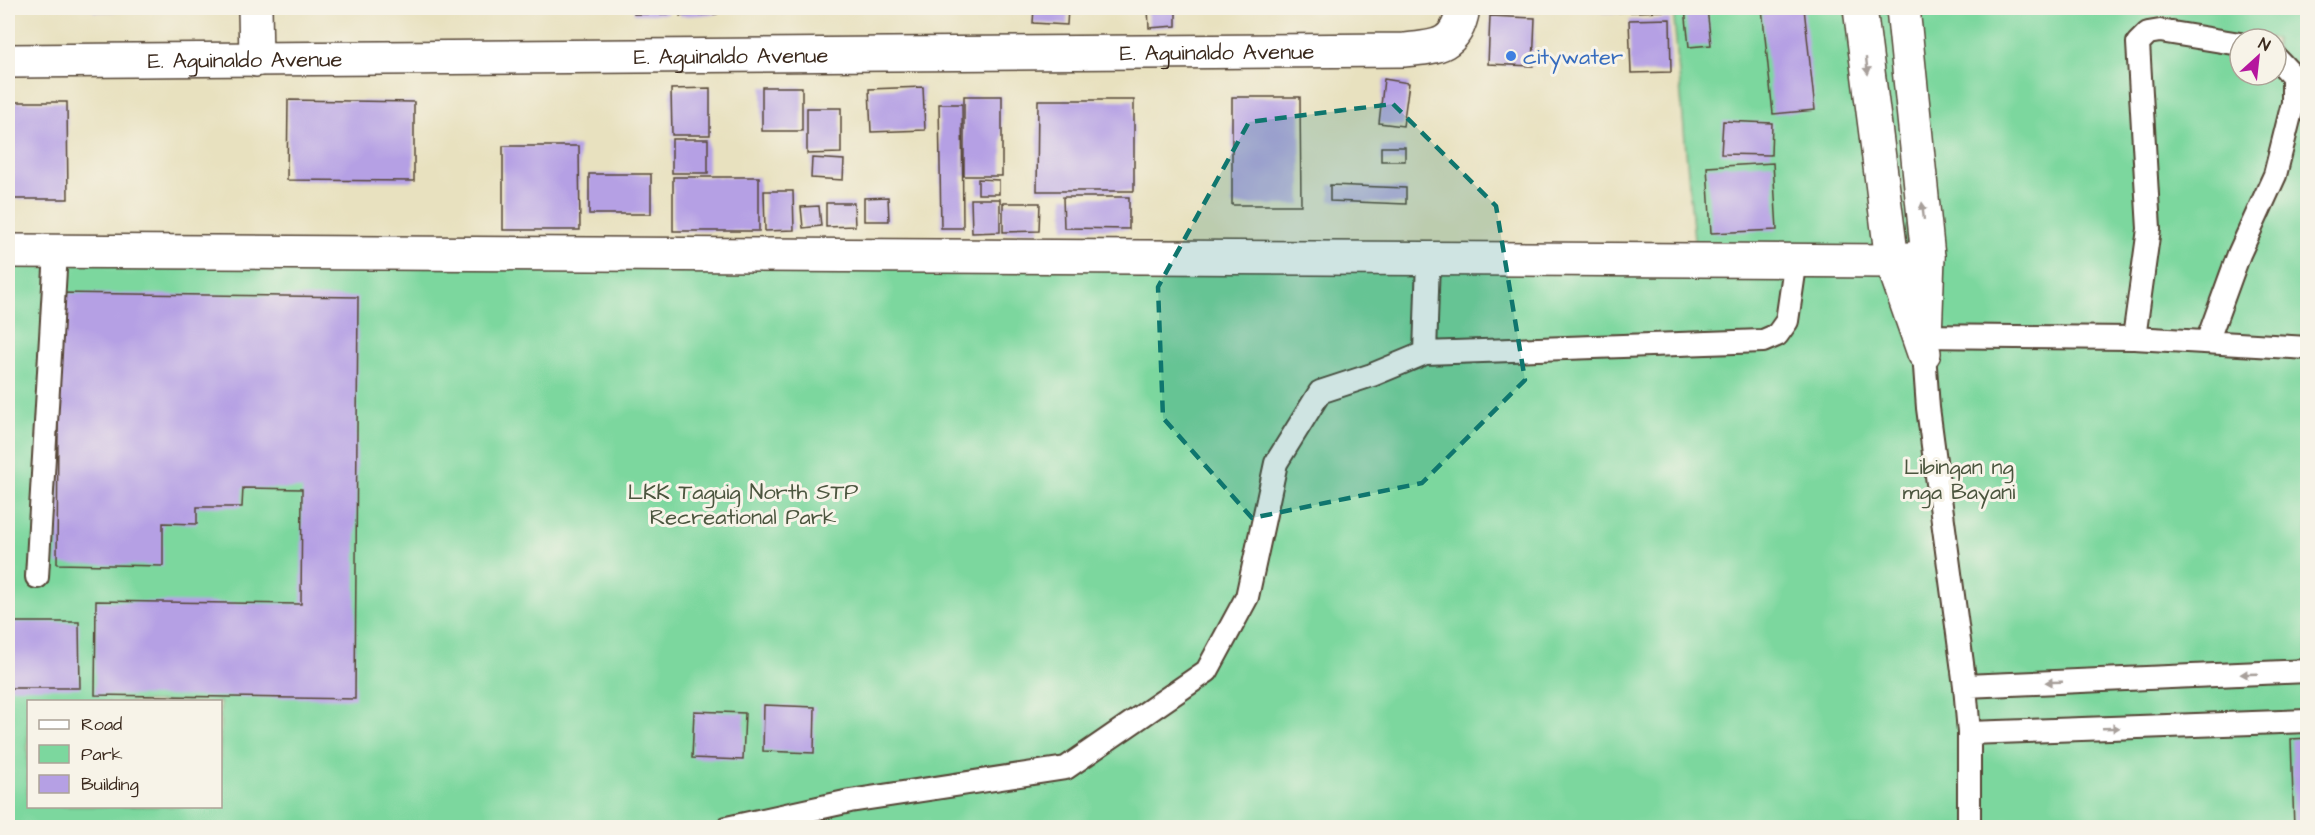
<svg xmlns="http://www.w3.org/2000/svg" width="2315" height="835" font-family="'Architects Daughter',sans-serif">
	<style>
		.green { fill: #7cd79e; stroke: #5c805e; stroke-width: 1.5; fill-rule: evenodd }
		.building { fill: #b5a0e4 }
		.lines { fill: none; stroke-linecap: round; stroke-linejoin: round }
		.lane-casing { stroke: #554536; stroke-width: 26 }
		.street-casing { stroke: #554536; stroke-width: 36 }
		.lane { stroke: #fff; stroke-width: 22 }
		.street { stroke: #fff; stroke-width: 33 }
		.oneway { fill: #a79f9a }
		.marked { fill: #0f766e; fill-opacity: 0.2; stroke: #0f766e; stroke-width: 4.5; stroke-dasharray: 12 8; stroke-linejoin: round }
		.shop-dot { fill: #3f7fe0; stroke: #f7f3e8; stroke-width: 2 }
		.labels { text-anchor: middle; stroke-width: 6; stroke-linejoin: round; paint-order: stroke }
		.street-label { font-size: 22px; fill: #3b2a1e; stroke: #f7f3e8 }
		.shop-label { font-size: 22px; fill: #366cbe; stroke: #f7f3e8; text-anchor: start }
		.park-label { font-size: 22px; fill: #4b553e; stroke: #f7f3e8 }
	</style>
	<rect width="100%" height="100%" fill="#f7f3e8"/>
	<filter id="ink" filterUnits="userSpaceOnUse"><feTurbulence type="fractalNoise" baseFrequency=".0167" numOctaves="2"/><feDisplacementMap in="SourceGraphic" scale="12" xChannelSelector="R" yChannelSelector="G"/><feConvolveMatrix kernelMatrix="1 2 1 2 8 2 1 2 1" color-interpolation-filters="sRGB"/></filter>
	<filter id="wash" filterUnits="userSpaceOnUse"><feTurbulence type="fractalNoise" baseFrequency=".008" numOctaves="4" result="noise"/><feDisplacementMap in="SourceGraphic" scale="24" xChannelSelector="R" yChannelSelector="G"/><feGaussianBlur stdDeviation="1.35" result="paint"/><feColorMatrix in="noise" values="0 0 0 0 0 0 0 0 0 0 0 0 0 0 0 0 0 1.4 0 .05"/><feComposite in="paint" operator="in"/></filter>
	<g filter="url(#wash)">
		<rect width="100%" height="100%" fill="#e8e1bf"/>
		<path class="green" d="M1673,8h634v819l-2299,1v-581l1687,3zM2240,39h36v36h-36zM28,702h192v104h-192z"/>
		<g id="blocks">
			<path class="building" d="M93,8h31v3l-30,1z
				M634,8h34v6h-34z
				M680,8h36l1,6 -37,2z
				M719,8h44v4l-44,-1z
				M925,8h20l1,5h-20z
				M1034,8h34l-1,17 -34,-2z
				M1148,8h28v18l-27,2z
				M1601,8h62v3l-61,2z
				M1685,8h22l4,37 -22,2z
				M1762,8h42l11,102 -42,4z
				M1490,16l45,2 -2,48 -45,-2z
				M1670,19l1,53 -40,1 -2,-53z
				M1384,79l25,4 -6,43 -24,-3z
				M762,87h40v44h-40z
				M923,87l2,43 -54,2 -2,-43z
				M710,88v47h-38l-1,-46z
				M964,96h38v80h-38z
				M1232,97h68l1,108h-69z
				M288,100l126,2v79l-127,-1z
				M1038,100h96v91h-97z
				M8,102h59l1,97h-60z
				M939,104h23l1,124h-22z
				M807,108h34v45l-34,1z
				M1723,121l49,2 -1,32 -50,-1z
				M672,139h36v34h-36z
				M503,146h76l1,84h-77z
				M1381,147h24v14h-24z
				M812,158l32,2 -1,20 -32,-2z
				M1773,163l4,67 -66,3 -4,-66z
				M589,174h62v40h-62z
				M673,177h86v54h-86z
				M978,179l21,1v14h-21z
				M1330,185l76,3v16l-76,-3z
				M764,191h29l1,39 -29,1z
				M888,197l1,24h-25v-23z
				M1063,197h66v32l-65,-1z
				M971,199h29v33l-28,1z
				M826,203h28l1,23 -29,1z
				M1003,203h37l-1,28 -36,1z
				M819,206l2,20 -18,2 -2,-21z
				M59,293l299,4 -3,402 -260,-4 1,-94 205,3 1,-115 -59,-1 -1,19h-45v17l-34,-1v43l-106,-2z
				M8,622h71l1,66h-72z
				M764,705l51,2 -1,46 -51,-2z
				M694,711l51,2 -2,47 -51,-2z
				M2308,738v90h-14l-3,-89z"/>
		</g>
	</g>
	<g filter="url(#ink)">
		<use href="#blocks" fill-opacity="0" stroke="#554536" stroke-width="1.5"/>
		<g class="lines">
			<g class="lane-casing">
				<path id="lane" d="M1428,259l-3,94 338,-12 14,-6 10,-14 9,-62
					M1917,336l217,2 174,10
					M2134,338l15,-109 -11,-186 10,-10 12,-2 80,13
					M2207,342l32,-88 36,-79 18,-72v-27l-17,-18
					M1924,353l4,55 37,278 4,47v95
					M37,577l19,-325
					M1965,686l343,-15
					M1969,733l339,-12
					M727,828l123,-27 216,-33 141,-97 40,-74 29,-134 44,-71 52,-17 53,-22"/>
			</g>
			<g class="street-casing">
				<g id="street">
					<path d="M255,8l1,52"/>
					<path d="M1860,8l32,253 32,92"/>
					<path d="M1903,8l25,249 -3,80"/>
					<path id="s1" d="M8,61l1396,-11c34,-3 53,-4 59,-42"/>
					<path d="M8,251l1884,10 36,-4"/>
				</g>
			</g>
			<use href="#lane" class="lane"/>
			<use href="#street" class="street"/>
		</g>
		<defs><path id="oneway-solid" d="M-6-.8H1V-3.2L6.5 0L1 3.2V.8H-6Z" transform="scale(1.5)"/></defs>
		<g class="oneway">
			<use href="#oneway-solid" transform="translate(1867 66) rotate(83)"/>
			<use href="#oneway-solid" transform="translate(1923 211) rotate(-96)"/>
			<use href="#oneway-solid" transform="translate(2249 674) rotate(178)"/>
			<use href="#oneway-solid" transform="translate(2054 682) rotate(178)"/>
			<use href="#oneway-solid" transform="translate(2111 728) rotate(-2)"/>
		</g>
	</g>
	<path class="marked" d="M1393,104l103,102 29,174 -103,103 -170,35 -89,-100 -5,-131 91,-165z"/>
	<circle class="shop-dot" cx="1511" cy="56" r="6"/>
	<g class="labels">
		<g class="street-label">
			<text dy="8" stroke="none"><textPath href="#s1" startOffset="1209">E. Aguinaldo Avenue</textPath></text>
			<text dy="8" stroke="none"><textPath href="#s1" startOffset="723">E. Aguinaldo Avenue</textPath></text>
			<text dy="8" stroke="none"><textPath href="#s1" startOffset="237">E. Aguinaldo Avenue</textPath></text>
		</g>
		<g class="shop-label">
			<text x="1523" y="64">citywater</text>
		</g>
		<g class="park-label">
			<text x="1959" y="474">Libingan ng<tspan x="1959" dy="25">mga Bayani</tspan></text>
			<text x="743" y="499">LKK Taguig North STP<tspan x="743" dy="25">Recreational Park</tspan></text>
		</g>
	</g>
	<rect width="2315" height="835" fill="none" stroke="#f7f3e8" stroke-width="30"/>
	<rect x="27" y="700" width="195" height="108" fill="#f7f3e8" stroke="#aca397" stroke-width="1.5"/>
	<rect x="39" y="720" width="30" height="9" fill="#ffffff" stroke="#aca397" stroke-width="1.5"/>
	<text x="81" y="730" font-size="18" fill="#3b2a1e">Road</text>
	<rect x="39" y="745" width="30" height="18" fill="#7cd79e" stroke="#aca397" stroke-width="1.5"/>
	<text x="81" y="760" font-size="18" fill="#3b2a1e">Park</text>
	<rect x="39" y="775" width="30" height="18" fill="#b5a0e4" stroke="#aca397" stroke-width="1.5"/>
	<text x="81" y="790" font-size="18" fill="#3b2a1e">Building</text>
	<g transform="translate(2258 57) rotate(27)"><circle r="28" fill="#f7f3e8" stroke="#aca397" stroke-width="1.5"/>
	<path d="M0-4.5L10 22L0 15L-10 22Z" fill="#b5179e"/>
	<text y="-9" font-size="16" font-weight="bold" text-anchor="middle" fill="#3b2a1e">N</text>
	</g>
</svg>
